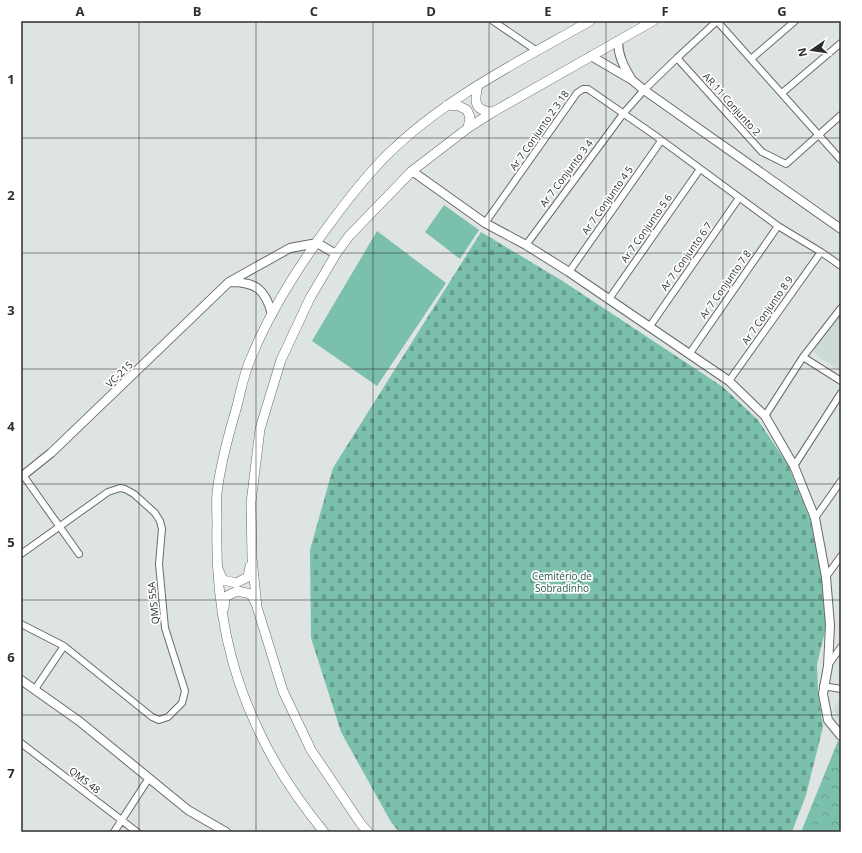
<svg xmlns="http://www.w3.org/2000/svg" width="862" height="853" font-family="'Open Sans',sans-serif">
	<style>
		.built { fill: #ccdbd6 }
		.forest { fill: url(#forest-crowns) }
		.cemetery { fill: url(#cemetery-stones) }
		.pitch { fill: #7bc0ad }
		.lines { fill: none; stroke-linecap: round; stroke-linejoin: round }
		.minor-casing { stroke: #676c6a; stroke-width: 8 }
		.tertiary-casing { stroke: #676c6a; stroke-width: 10 }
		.secondary-casing { stroke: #676c6a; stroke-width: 10 }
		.minor { stroke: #fff; stroke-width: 6 }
		.tertiary { stroke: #fff; stroke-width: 8 }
		.secondary { stroke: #fff; stroke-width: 9 }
		.grid { fill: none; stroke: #2c2e2d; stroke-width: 1; stroke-opacity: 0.55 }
		.labels { text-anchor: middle; stroke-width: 3.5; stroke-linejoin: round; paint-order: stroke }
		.street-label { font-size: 10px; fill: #2c2e2d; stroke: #fff }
		.park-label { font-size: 10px; fill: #275b4d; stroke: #fff }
		.neatline { fill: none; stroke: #2c2e2d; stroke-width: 1.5 }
		.grid-label { font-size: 13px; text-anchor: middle; font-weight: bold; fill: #2c2e2d }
	</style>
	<defs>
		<pattern id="forest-crowns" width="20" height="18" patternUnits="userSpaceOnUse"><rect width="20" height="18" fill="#7bc0ad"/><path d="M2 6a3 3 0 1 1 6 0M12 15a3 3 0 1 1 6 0" fill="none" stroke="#659c8d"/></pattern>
		<pattern id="cemetery-stones" width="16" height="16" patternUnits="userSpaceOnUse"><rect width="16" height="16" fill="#7bc0ad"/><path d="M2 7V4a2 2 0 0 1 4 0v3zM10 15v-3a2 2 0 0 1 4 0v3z" fill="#659c8d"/></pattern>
	</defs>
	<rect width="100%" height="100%" fill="#dee4e2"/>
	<path class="built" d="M841,313v59l-26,-18 -1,-5z
		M841,699v26l-7,-14 2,-7z"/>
	<path class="forest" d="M838,741l3,2v89h-40z"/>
	<path class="cemetery" d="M481,232l80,48 162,107 35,33 30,45 22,54 11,52 5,56 -9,37 1,27 5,36 -17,68 -14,37h-393l-8,-10 -50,-90 -30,-94 -1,-88 23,-82z"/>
	<path class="pitch" d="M444,205l35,25 -19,29 -35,-27z
		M377,231l69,52 -69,103 -65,-45z"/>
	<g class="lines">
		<g class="minor-casing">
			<path id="minor" d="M493,21l44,30
				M717,21l-40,37 85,94 24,12 55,-49
				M717,21l124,139
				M751,59l44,-38
				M782,93l59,-50
				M485,223l92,-130 6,-4h5l65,45 125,92 43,26 20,14
				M526,245l97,-131 21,-24 33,-32
				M569,272l92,-131
				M609,299l91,-130
				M650,326l89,-128
				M690,353l88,-127
				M803,357l38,24
				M729,381l92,-129
				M765,416l38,-59 38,-49
				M794,466l47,-73
				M23,475l56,79
				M815,518l26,-37
				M21,554l87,-62 12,-4 5,1 9,5 21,19 5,8 2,8 -3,35 6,64 20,63 -3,12 -14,14 -9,3 -7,-3 -88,-71 -43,-22
				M826,577l15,-21
				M829,664l12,-17
				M823,686l18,3
				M35,689l29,-43
				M21,743l116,89
				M114,832l35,-54"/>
		</g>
		<g class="tertiary-casing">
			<path id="tertiary" d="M618,41c0,15 6,26 14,39
				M591,56l41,24 12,10 197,139
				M412,171l73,52 41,22 43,27 160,109 36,35 29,50 21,52 11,59 4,48 -2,41 -5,28 5,26 13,16
				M230,282c26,0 35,7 42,32
				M21,477l30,-24 178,-171 61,-34 27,-5 19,11
				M21,680l58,41 109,89 38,22"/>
		</g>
		<g class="secondary-casing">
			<path id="secondary" d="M478,85c-4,17 -4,26 15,27
				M447,105l12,1 8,4 3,7 -2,11
				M219,571l4,9 13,3 12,-6 2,-11
				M224,608l1,-11 12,-6 14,3 5,10
				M324,832c-26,-32 -50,-67 -67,-105 -30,-63 -42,-134 -40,-204 0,-10 -1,-20 0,-30 3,-28 12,-60 20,-87 4,-16 7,-33 14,-48 19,-47 46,-89 75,-129 19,-26 38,-51 60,-73 58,-58 134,-95 204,-135
				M368,832l-7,-8 -50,-74 -28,-59 -26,-84 -5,-49 -1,-55 9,-74 21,-69 29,-62 26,-44 13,-18 63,-65 56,-43 25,-16 160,-91"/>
		</g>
		<use href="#minor" class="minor"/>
		<use href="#tertiary" class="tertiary"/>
		<use href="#secondary" class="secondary"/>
	</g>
	<path class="grid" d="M139,21v811M256,21v811M373,21v811M489,21v811M606,21v811M723,21v811M21,138h820M21,253h820M21,369h820M21,484h820M21,600h820M21,715h820"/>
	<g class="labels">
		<g class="street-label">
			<text transform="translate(732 104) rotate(48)" y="4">AR 11 Conjunto 2</text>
			<text transform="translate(539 130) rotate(-55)" y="4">Ar 7 Conjunto 2 3 18</text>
			<text transform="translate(566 173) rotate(-53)" y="4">Ar 7 Conjunto 3 4</text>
			<text transform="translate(607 200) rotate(-55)" y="4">Ar 7 Conjunto 4 5</text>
			<text transform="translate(646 228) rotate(-55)" y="4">Ar 7 Conjunto 5 6</text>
			<text transform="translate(686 256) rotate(-55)" y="4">Ar 7 Conjunto 6 7</text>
			<text transform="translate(725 284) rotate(-55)" y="4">Ar 7 Conjunto 7 8</text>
			<text transform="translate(767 310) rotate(-55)" y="4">Ar 7 Conjunto 8 9</text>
			<text transform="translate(119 374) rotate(-44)" y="4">VC-215</text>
			<text transform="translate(153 603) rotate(-96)" y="4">QMS 55A</text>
			<text transform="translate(85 780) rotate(38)" y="4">QMS 48</text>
		</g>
		<g class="park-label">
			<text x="562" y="580">Cemitério de<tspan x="562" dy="12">Sobradinho</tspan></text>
		</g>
	</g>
	<rect width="862" height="853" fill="none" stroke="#ffffff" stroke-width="44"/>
	<g transform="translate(812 50) rotate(257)" stroke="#ffffff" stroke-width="3" paint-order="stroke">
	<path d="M0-3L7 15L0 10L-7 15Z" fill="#2c2e2d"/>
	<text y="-6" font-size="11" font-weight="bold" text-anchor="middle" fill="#2c2e2d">N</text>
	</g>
	<rect x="22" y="22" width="818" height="809" class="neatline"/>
	<g class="grid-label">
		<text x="80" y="16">A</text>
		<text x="197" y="16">B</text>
		<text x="314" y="16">C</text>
		<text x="431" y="16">D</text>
		<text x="548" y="16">E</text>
		<text x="665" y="16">F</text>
		<text x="782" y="16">G</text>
		<text x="11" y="84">1</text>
		<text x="11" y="200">2</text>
		<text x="11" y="315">3</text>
		<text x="11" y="431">4</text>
		<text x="11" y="547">5</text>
		<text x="11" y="662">6</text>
		<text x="11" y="778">7</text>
	</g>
</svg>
